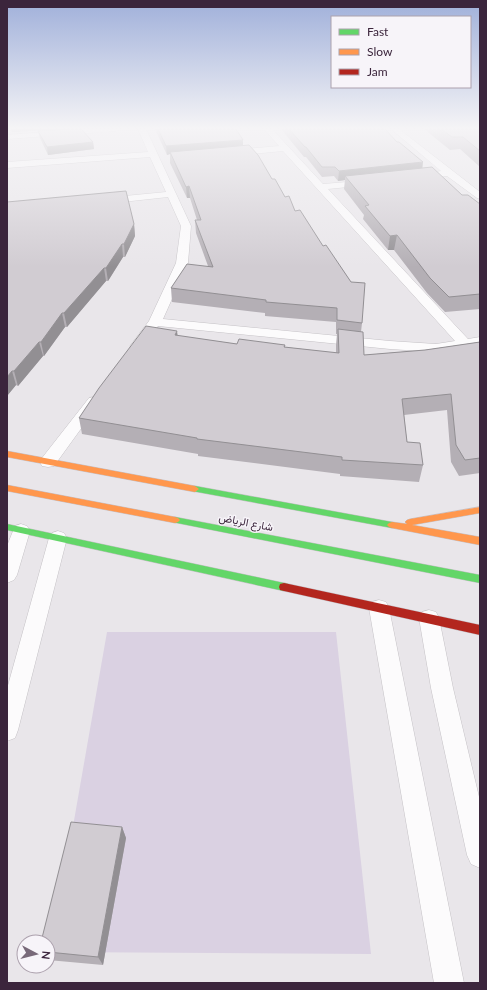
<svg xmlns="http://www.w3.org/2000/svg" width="487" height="990" font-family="Lato,Vazirmatn,sans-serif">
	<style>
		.green { fill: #dad1e2 }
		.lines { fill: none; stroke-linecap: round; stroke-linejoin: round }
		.street-casing { stroke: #c5c2c6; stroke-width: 1 }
		.fast-casing { stroke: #c5c0c6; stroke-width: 1 }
		.slow-casing { stroke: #c5c0c6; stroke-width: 1 }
		.jam-casing { stroke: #c5c0c6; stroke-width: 1 }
		.street { fill: #fcfbfc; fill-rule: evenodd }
		.fast { fill: #63d668; fill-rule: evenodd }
		.slow { fill: #ff974d; fill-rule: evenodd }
		.jam { fill: #b3261e; fill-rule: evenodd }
		.wall { fill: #b4afb5 }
		.shaded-wall { fill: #928f93 }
		.building { fill: #d1ccd2; stroke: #928f93 }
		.labels { text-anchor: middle; stroke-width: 3; stroke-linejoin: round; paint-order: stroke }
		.street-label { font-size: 11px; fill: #3b253c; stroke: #f7f4f9 }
	</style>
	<rect width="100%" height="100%" fill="#e9e6ea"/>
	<path class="green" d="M107,632h229l35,322 -320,-2z"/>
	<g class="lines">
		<g class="street-casing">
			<path id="street" d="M88,129h32l-4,2 -109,8v-4z
				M138,129h8l45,97 -3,37 -25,56 227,22 46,3 19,-3 -172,-190 -51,5 -4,-3 4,-3 47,-4 -15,-17h8l51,55 48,-4 2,2 -2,2 -3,1 -40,4 140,150 12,-2v8l-44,7 -46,-3 -232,-23 -16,23h-10l-2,-3 19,-25 27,-58 5,-37 -13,-29 -64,7 -5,-3 5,-3 62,-6 -16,-35 -143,11v-6l141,-10z
				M391,129h8l81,63v7l-3,-1 -30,-22 -32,3 -2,-2 2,-2 26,-4z
				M94,397l5,1 2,3 -47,65 -6,1 -6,-1 -2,-4 2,-4 47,-60z
				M21,524l6,2 3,5 -13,44 -3,5 -7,3v-37l8,-20z
				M58,531l6,2 3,5 -49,192 -3,8 -8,3v-52l42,-151 3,-5z
				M379,600l7,2 3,6 75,375h-30l-65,-375 3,-6z
				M429,610l7,2 3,6 14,70 27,113v67l-9,-4 -4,-9 -36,-167 -12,-70 3,-6z"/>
		</g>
		<g class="fast-casing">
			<path id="fast" d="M195,486l197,36 3,1 2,2 -2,2 -3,1 -200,-37 -1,-2 1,-2z
				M175,517l305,58v8l-308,-61 -2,-2 2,-2z
				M7,524l277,59 4,1 1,3 -1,3 -4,1 -277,-61z"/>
		</g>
		<g class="slow-casing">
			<path id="slow" d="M7,451l188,35 4,3 -4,3 -188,-35z
				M7,485l168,32 3,1 2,2 -2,2 -3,1 -168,-32z
				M480,507v6l-68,12 68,12v8l-88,-17 -3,-1 -2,-2 2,-2 3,-1 15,2 -2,-2 2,-2 3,-1z"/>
		</g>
		<g class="jam-casing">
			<path id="jam" d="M284,583l196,42v10l-196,-44 -4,-1 -1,-3 1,-3z"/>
		</g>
		<use href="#street" class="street"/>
		<use href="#fast" class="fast"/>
		<use href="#slow" class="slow"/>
		<use href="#jam" class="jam"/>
	</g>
	<path class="wall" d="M155,129h81l7,16 29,34 23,32 67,112 -1,9 3,23 61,-5 55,-8v131l-21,3 -8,-14 -4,-52 -43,5 3,27 16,23 -4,17 -79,-6v-2l-142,-18v-2l-116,-20 -3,-16 99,-82 59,8 48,1v2l51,6v-8l1,-11h-1v-12l-71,-6v-3l-93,-11 -1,-14 37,-22 -12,-33 -1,-13h2l-7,-22h-3l-17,-35v-9l-3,1z
		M281,129h104l12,13 25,26 40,27 18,9v105l-35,3 -18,-19 -33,-43h-6l-25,-31 1,-4 -20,-26 1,-9 -7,1 -4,-5 -12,1 -16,-20h-2z
		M424,129h56v38l-20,-18 -10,1z
		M38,131l55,11 1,7 -46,6 -8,-17z
		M7,202l127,22 1,12 -10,21h-2l-15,24h-2l-39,46h-2l-21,29h-1l-25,30 -2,-1 -9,11z
		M122,827l4,11 -23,127 -55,-5v-18z"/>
	<path class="shaded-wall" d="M11,129h52l-51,3z
		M243,140v8l-73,4v2l-3,1 -1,-9z
		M93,142l1,7 -46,6 -1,-8z
		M423,162l-1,10 -77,4v4l-7,1 1,-10z
		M189,186l1,12h-3l-1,-11z
		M134,224l1,12 -10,21 -1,-13z
		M397,235l-3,15h-6l2,-14z
		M122,244l1,13 -15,24 -2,-13z
		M104,268l2,13 -39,46 -3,-14z
		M62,313l3,14 -21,29 -3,-14z
		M177,331l2,15 -4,-11z
		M39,342l4,14 -25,30 -4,-15z
		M12,371l4,14 -9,11v-19z
		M122,827l4,11 -23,127 -5,-8z"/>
	<path class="building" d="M72,129h9l12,13 -46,5 -9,-16z
		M158,129h78l7,11 -77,6z
		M289,129h96l12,13h2l24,20 -84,9 -4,-4h-13l-16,-20h-1z
		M441,129h39v22l-17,-14h-11z
		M249,145l9,10 14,24h3l10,18 4,-1 6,15 5,-1 23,36 3,-1 25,37 14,1 -3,40 -25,-3v-12l-71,-6v-2l-95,-12 16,-24 26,3 -18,-47h6l-12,-34 -3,1 -16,-35z
		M432,167l30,28h6l12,9v90l-31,3 -19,-19 -33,-43 -7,1 -25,-30 4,-1 -24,-29z
		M126,191l8,33 -10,20h-2l-16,24h-2l-40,45h-2l-21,29h-2l-25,29h-2l-5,6v-175z
		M146,326l31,5 -2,4 62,9 2,-5 46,6 -1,2 55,6 -1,-24 25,3 1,23 61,-5 55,-8v116l-15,2 -9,-15 -5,-51 -49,5 5,43 13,1 3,22 -81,-5v-3l-145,-18v-1l-118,-20 20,-30z
		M71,822l51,5 -24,130 -50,-5v-10h-7z"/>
	<linearGradient id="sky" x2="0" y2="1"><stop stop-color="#a0b0da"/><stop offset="0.48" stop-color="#f5f4f6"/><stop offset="1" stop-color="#f5f4f6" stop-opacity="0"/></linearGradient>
	<rect width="487" height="267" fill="url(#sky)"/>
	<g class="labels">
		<g class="street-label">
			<text transform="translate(246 522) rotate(11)" y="4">شارع الرياض</text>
		</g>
	</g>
	<rect width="487" height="990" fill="none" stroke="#3b253c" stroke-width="16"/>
	<rect x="331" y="16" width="140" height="72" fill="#f7f4f9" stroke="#aca1ad"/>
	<rect x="339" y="29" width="20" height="6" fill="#63d668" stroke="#aca1ad"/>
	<text x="367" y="36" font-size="12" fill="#3b253c">Fast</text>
	<rect x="339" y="49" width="20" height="6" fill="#ff974d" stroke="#aca1ad"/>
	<text x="367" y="56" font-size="12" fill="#3b253c">Slow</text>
	<rect x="339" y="69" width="20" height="6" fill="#b3261e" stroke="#aca1ad"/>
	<text x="367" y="76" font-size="12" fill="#3b253c">Jam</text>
	<g transform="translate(36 954) rotate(97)"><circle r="19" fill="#f7f4f9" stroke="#aca1ad"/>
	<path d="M0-3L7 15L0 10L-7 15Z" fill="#786979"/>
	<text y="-6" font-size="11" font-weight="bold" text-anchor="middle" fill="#3b253c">N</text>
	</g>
</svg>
